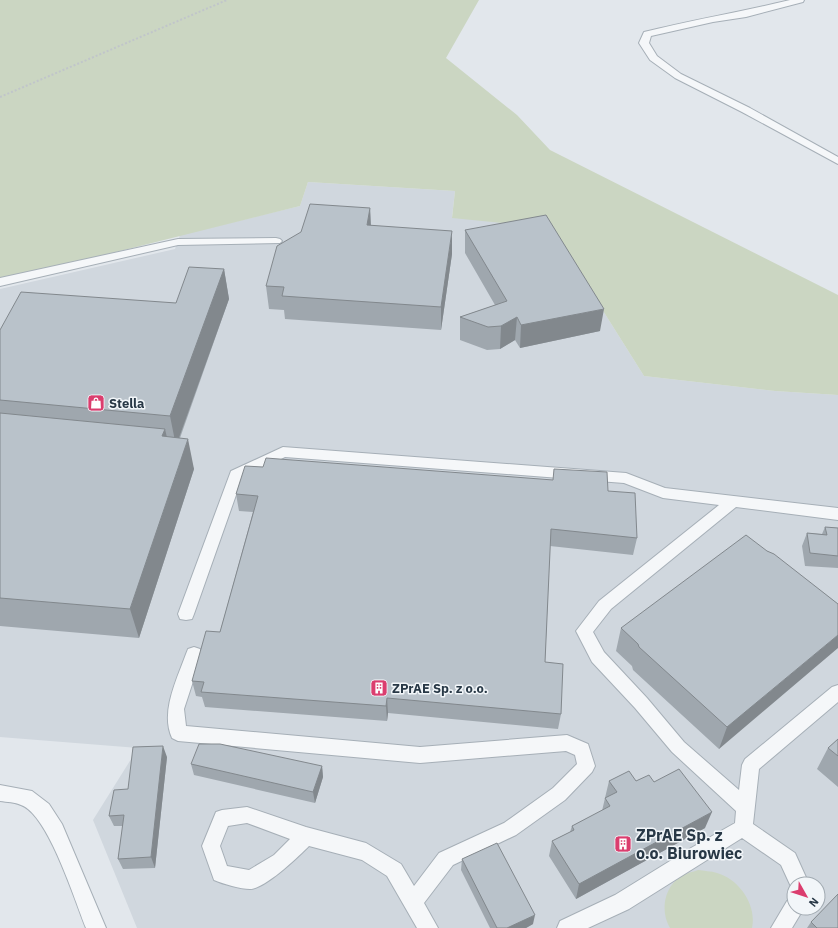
<svg xmlns="http://www.w3.org/2000/svg" width="838" height="928" font-family="'IBM Plex Sans',sans-serif">
	<style>
		.built { fill: #d0d7de; fill-rule: evenodd }
		.green { fill: #cbd6c2 }
		.lines { fill: none; stroke-linecap: round; stroke-linejoin: round }
		.lane-casing { stroke: #a6afb7; stroke-width: 2 }
		.path { stroke: #c0c5ca; stroke-width: 2; stroke-dasharray: 2 2; stroke-linecap: butt }
		.lane { fill: #f5f7f9; fill-rule: evenodd }
		.wall { fill: #9fa7ae }
		.shaded-wall { fill: #82888d }
		.building { fill: #b9c2ca; stroke: #82888d }
		.labels { text-anchor: middle; stroke-width: 3; stroke-linejoin: round; paint-order: stroke }
		.poi-label { font-size: 13px; font-weight: bold; fill: #283846; stroke: #f2f6f9; text-anchor: start }
		.near-poi-label { font-size: 16px; font-weight: bold; fill: #283846; stroke: #f2f6f9; text-anchor: start }
	</style>
	<rect width="100%" height="100%" fill="#e2e7ec"/>
	<path class="built" d="M308,182l147,9 -3,26 99,11 93,148 131,15 63,4v533h-701l-44,-108 45,-72 -138,-11v-448l175,-40 5,-14 120,-29zM794,884h24v24h-24z"/>
	<path class="green" d="M0,0h479l-33,58 71,57 33,35 288,145v100l-63,-4 -131,-15 -93,-148 -99,-10 3,-27 -147,-9 -8,24 -300,75z
		M698,870c6,1 13,1 19,3 22,6 40,32 35,55h-82c-10,-17 -6,-40 10,-51 5,-4 13,-5 18,-7z"/>
	<g class="lines">
		<g class="lane-casing">
			<path id="lane" d="M790,0h14l-1,2 -57,15 -33,5 -62,14 -2,7 8,13 24,18 69,34 88,49v7l-96,-52 -67,-34 -25,-18 -11,-17 5,-11c48,-12 97,-20 146,-32z
				M276,238l4,1 2,2 -2,2 -102,2 -178,41v-8l178,-39z
				M283,447l343,26 39,15 173,20v12l-102,-13 -125,102 -18,23 11,20 43,46 37,44 55,48 3,-25 3,-6 87,-72 6,-2v17l-79,67 -6,55 42,29 14,31h-15l-1,7 -12,-26 -39,-27 -113,71 -41,19h-31l3,-7 55,-26 76,-47 44,-25 1,-12 -64,-59 -37,-44 -43,-46 -16,-31 23,-30 120,-96 -56,-7 -39,-15 -339,-26 -43,21 -48,136 -2,5 -6,1 -6,-1 -2,-5 53,-143z
				M194,647l6,2 2,5 -18,55 2,17 234,21 147,-12 21,9 7,22 -3,6 -27,28 -49,35 -63,30 -29,38 14,25h-21l-30,-52 -25,-16 -53,-14c-10,10 -44,43 -59,43 -9,0 -27,-5 -36,-9l-12,-34 14,-34 6,-2 25,-3 59,20 60,16 35,21 13,22 25,-33 65,-30 49,-35 24,-24 -2,-9 -9,-4 -146,12 -242,-22 -6,-3c-12,-26 5,-59 14,-84l2,-5zM247,823l43,16 -16,16 -25,15 -22,-4 -7,-20 8,-20z
				M0,785l32,6 17,13 13,20 44,104h-20c-11,-27 -38,-114 -65,-123 -6,-3 -14,-3 -21,-4z
				M794,899v9h10l-12,20h-21l16,-27z"/>
		</g>
		<path class="path" d="M0,97l227,-97"/>
		<use href="#lane" class="lane"/>
	</g>
	<path class="wall" d="M370,208l1,17 81,29 -11,76 -156,-11 -1,-9 -15,-1 -3,-23z
		M465,230l135,101 -80,17 -5,-8 -15,9 -13,1 -27,-10v-23l35,-12 -30,-52z
		M224,269l5,30 -49,139 14,31 -55,169 -139,-12v-296l176,-27z
		M608,491l29,47 -4,17 -83,-9 -5,116 16,52 -3,15 -170,-16 -1,8 -182,-14 -3,-10 -6,-1 -4,-15 28,-49 33,-120 -14,-1 -3,-17z
		M825,527l13,1v40l-33,-2 -3,-20 5,-13 15,1z
		M767,551l71,53 -119,145 -86,-79 -1,-4 -16,-15 5,-23z
		M838,739v48l-21,-18 11,-21z
		M167,757l-12,111 -32,1 -5,-10 5,-33h-9l-5,-10 19,-27z
		M191,764l131,2 1,11 -8,26 -121,-28z
		M609,781h27l18,1 51,46 -129,71 -27,-43 3,-15 18,-9 2,-6 30,-15 3,-13z
		M462,859l71,65 -7,4h-36l-29,-58z
		M811,922l27,6h-31z"/>
	<path class="shaded-wall" d="M370,208l1,23 -4,-6z
		M452,231v23l-11,76v-23z
		M224,269l5,30 -53,147 -6,-30z
		M604,309l-4,22 -80,17 1,-23z
		M517,317l-2,23 -15,9 1,-23z
		M165,429l7,30 -10,-23z
		M188,439l6,30 -55,169 -9,-29z
		M838,635v13l-119,101 8,-22z
		M387,698l1,15 -1,8 -1,-15z
		M163,746l4,11 -12,111 -4,-11z
		M322,766l1,11 -8,26 -2,-11z
		M712,812l-7,16 -129,71 3,-15z
		M535,915l-2,9 -7,4h-19z"/>
	<path class="building" d="M310,204l60,4 -3,17 85,6 -11,76 -159,-11 2,-9 -18,-1 11,-40 24,-14z
		M546,215l58,94 -83,16 -4,-8 -16,9 -13,1 -28,-10 47,-16 -42,-71z
		M189,267l35,2 -54,147 -170,-16v-70l21,-38 155,11z
		M0,413l165,16 -3,7 26,3 -58,170 -130,-11z
		M266,458l287,22 1,-11 53,3 1,19 27,2 2,45 -86,-9 -6,133 18,2 -2,50 -174,-16 -1,8 -185,-14 3,-10 -12,-1 14,-50 14,1 38,-136 -22,-2 9,-28 18,1z
		M825,527l13,1v28l-28,-3 -3,-20 20,2z
		M746,535l21,16 7,3 64,50v31l-111,92 -88,-80 -1,-3 -17,-16z
		M838,739v17l-10,-8z
		M199,744h21l102,22 -9,26 -122,-28z
		M163,746l-12,111 -33,2 6,-44 -15,1 5,-26 14,-1 5,-42z
		M679,769l33,43 -133,72 -27,-43 22,-11 -2,-4 38,-20 -5,-8 12,-6 -8,-11 20,-10 7,10 13,-6 5,7z
		M497,843l38,72 -28,13h-10l-35,-69z
		M838,894v34h-21l-6,-6z"/>
	<defs>
		<g id="shop-square" transform="scale(0.9)"><rect x="-9" y="-9" width="18" height="18" rx="4" fill="#db3d6e" stroke="#f2f6f9"/><path d="M-5-2.5h2.3a2.7 3.5 0 0 1 5.4 0H5L5.5 6h-11ZM-1.5-2.5h3a1.5 2.3 0 0 0-3 0Z" fill="#fff"/></g>
		<g id="building-square" transform="scale(0.9)"><rect x="-9" y="-9" width="18" height="18" rx="4" fill="#db3d6e" stroke="#f2f6f9"/><path d="M-4-6H4V6H1V3H-1V6H-4ZM-2.5-4.3h1.7v1.8h-1.7ZM.8-4.3h1.7v1.8H.8ZM-2.5-1h1.7V.8h-1.7ZM.8-1h1.7V.8H.8Z" fill="#fff"/></g>
	</defs>
	<g fill-rule="evenodd">
		<use href="#shop-square" x="96" y="403"/>
		<use href="#building-square" x="379" y="688"/>
		<use href="#building-square" x="623" y="844"/>
	</g>
	<g class="labels">
		<g class="poi-label">
			<text x="109" y="408">Stella</text>
			<text x="392" y="693">ZPrAE Sp. z o.o.</text>
		</g>
		<g class="near-poi-label">
			<text x="636" y="841">ZPrAE Sp. z<tspan x="636" dy="18">o.o. Biurowiec</tspan></text>
		</g>
	</g>
	<g transform="translate(806 896) rotate(129)"><circle r="19" fill="#f2f6f9" stroke="#a1aab1"/>
	<path d="M0-3L7 15L0 10L-7 15Z" fill="#db3d6e"/>
	<text y="-6" font-size="11" font-weight="bold" text-anchor="middle" fill="#283846">N</text>
	</g>
</svg>
